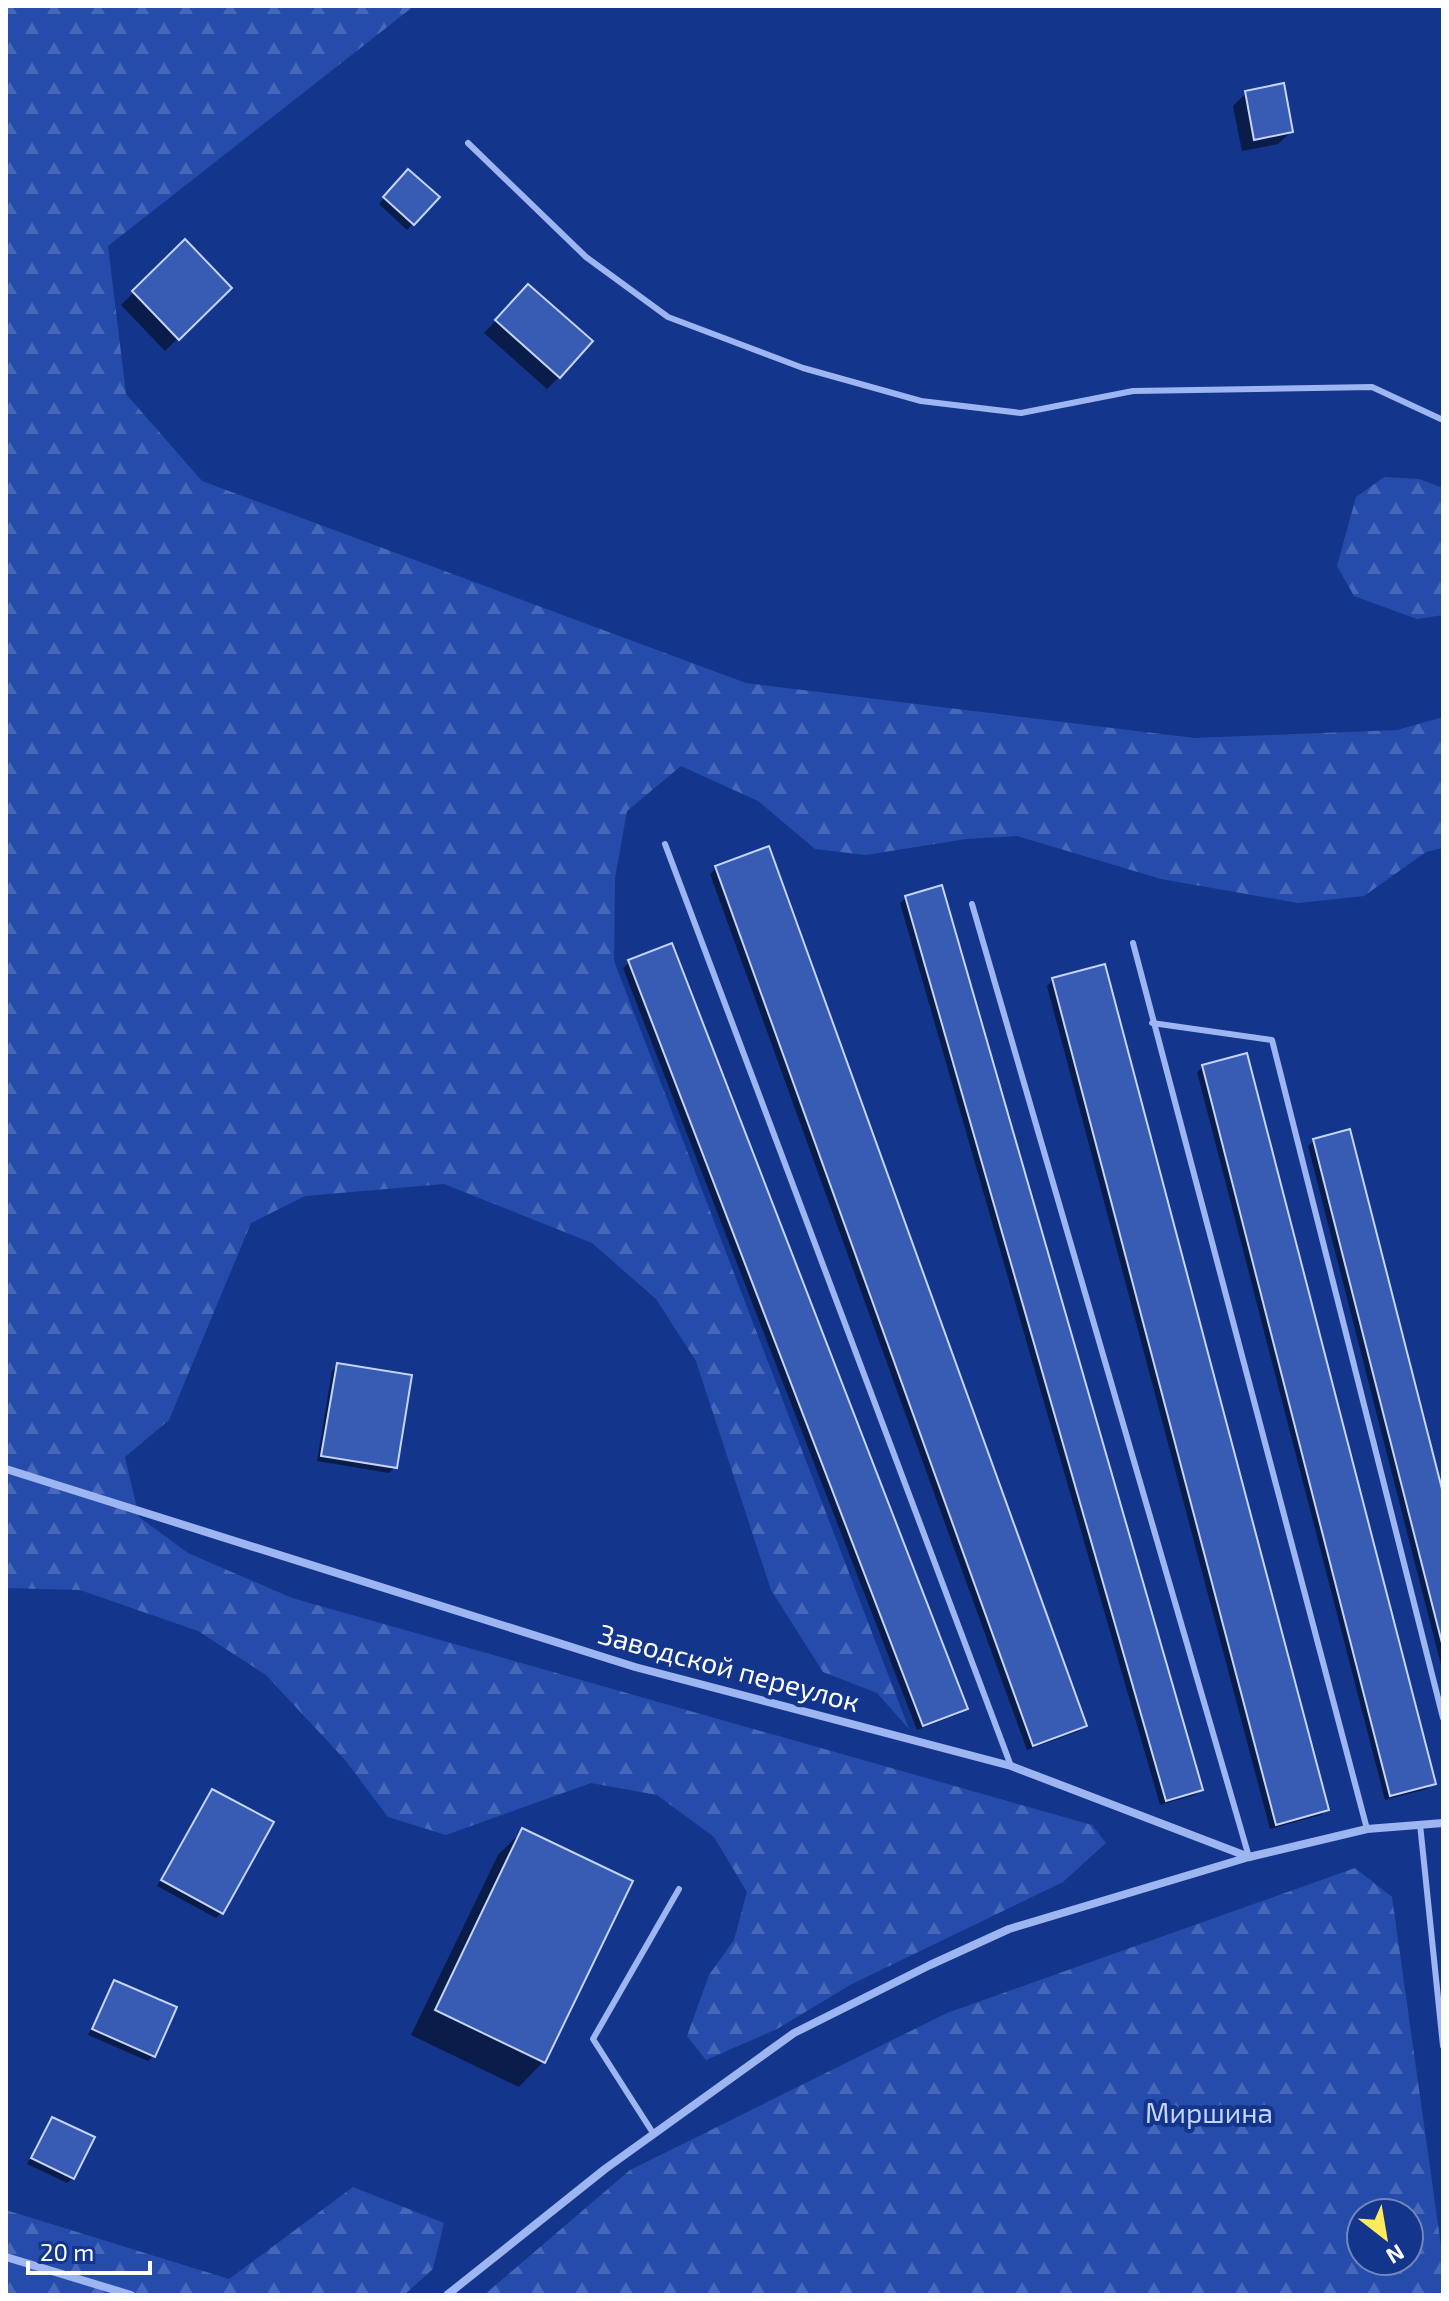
<svg xmlns="http://www.w3.org/2000/svg" width="1449" height="2301" font-family="'Exo 2',sans-serif">
	<style>
		.forest { fill: url(#forest-firs); fill-rule: evenodd }
		.shadow { fill: #0007 }
		.building { fill: #385bb4; stroke: #c4d4fc; stroke-width: 2 }
		.lines { fill: none; stroke-linecap: round; stroke-linejoin: round }
		.service { stroke: #9db5f0; stroke-width: 6 }
		.minor { stroke: #9db5f0; stroke-width: 8 }
		.labels { text-anchor: middle; stroke-width: 8; stroke-linejoin: round; paint-order: stroke }
		.street-label { font-size: 28px; fill: #fff; stroke: #14358c }
		.park-label { font-size: 28px; fill: #c4d4fc; stroke: #14358c }
	</style>
	<defs>
		<pattern id="forest-firs" width="22" height="20" patternUnits="userSpaceOnUse" patternTransform="scale(2)"><rect width="22" height="20" fill="#264cab"/><path d="M5 1l3.5 6h-7zM16 11l3.5 6h-7z" fill="#4767b8"/></pattern>
	</defs>
	<rect width="100%" height="100%" fill="#14358c"/>
	<path class="forest" d="M6,6h408l-306,240 18,148 76,87 544,202 448,55 203,-8 46,-13v131l-17,4 -62,44 -66,7 -137,-24 -144,-43 -51,3 -100,16 -51,-6 -57,-48 -77,-35 -54,45 -12,67 -1,83 295,768 -32,-36 -54,-21 -52,-82 -75,-229 -40,-62 -64,-56 -148,-59 -139,12 -54,27 -82,197 -44,37 14,60 49,36 104,45 800,227 14,18 -43,39 -213,103 -73,44 -71,31 -19,-24 22,-61 25,-35 13,-48 -33,-55 -57,-42 -66,-12 -145,52 -58,-18 -43,-57 -79,-85 -68,-44 -118,-41 -74,-2z
		M1384,477l35,2 24,9v127l-26,4 -63,-23 -17,-30 19,-69z
		M1355,1868l37,29 51,363v35h-959l146,-125 317,-157zM1409,2213v48h-48v-48z
		M353,2187l91,36 -11,46 -29,26h-398v-85l223,69z"/>
	<path class="shadow" d="M1246,93l45,39 -13,12 -36,7 -9,-45z
		M402,177l35,21 -30,32 -28,-26z
		M185,242l44,46 -64,63 -44,-46z
		M516,299l43,78 -12,12 -63,-56z
		M716,868l369,858 -6,5 -52,19 -317,-876z
		M906,898l295,892 -6,5 -35,10 -260,-902z
		M629,962l336,746 -6,6 -42,16 -294,-762z
		M1053,980l274,830 -6,5 -51,14 -223,-843z
		M1203,1067l230,717 -6,5 -42,11 -188,-728z
		M1314,1141l129,360v172l-135,-527z
		M338,1365l57,102 -6,6 -72,-12 15,-90z
		M212,1791l10,121 -6,6 -59,-32z
		M523,1830l20,232 -24,25 -108,-52 87,-180z
		M114,1982l40,73 -6,6 -60,-26z
		M52,2119l21,59 -6,5 -40,-19z"/>
	<path class="building" d="M1284,83l9,49 -39,8 -9,-49z
		M408,169l32,28 -26,28 -31,-28z
		M185,239l47,49 -53,52 -47,-49z
		M528,284l65,57 -33,37 -65,-58z
		M769,846l318,880 -54,20 -318,-880z
		M942,885l261,905 -37,11 -261,-905z
		M672,943l296,766 -45,17 -295,-766z
		M1105,964l224,846 -53,15 -224,-847z
		M1247,1053l189,731 -46,12 -188,-731z
		M1350,1129l93,364v154l-130,-508z
		M337,1363l75,12 -15,93 -76,-12z
		M212,1789l62,33 -51,92 -62,-34z
		M522,1828l111,53 -88,182 -110,-53z
		M114,1980l63,27 -22,50 -63,-28z
		M52,2117l43,20 -21,42 -43,-21z"/>
	<g class="lines">
		<path class="service" d="M468,143l118,114 82,60 135,51 118,33 100,12 112,-22 239,-4 71,33
			M665,844l346,922
			M972,904l277,953
			M1133,943l234,886
			M1152,1023l120,17 171,678
			M1420,1824l23,222
			M653,2133l-60,-94 86,-150"/>
		<path class="minor" d="M6,1469l629,198 376,99 238,91
			M6,2257l125,38
			M447,2295l158,-126 189,-136 136,-68 79,-36 240,-72 118,-28 76,-6"/>
	</g>
	<g class="labels">
		<g class="street-label">
			<text transform="translate(729 1668) rotate(15)" y="10">Заводской переулок</text>
		</g>
		<g class="park-label">
			<text x="1209" y="2123">Миршина</text>
		</g>
	</g>
	<rect width="1449" height="2301" fill="none" stroke="#ffffff" stroke-width="16"/>
	<g transform="translate(1385 2237) rotate(149)"><circle r="38" fill="#14358c" stroke="#7286ba" stroke-width="2"/>
	<path d="M0-6L14 30L0 20L-14 30Z" fill="#ffeb5c"/>
	<text y="-12" font-size="22" font-weight="bold" text-anchor="middle" fill="#ffffff">N</text>
	</g>
	<path d="M28 2261v12h122v-12" fill="none" stroke="#ffffff" stroke-width="4"/>
	<text x="40" y="2261" font-size="24" fill="#ffffff" stroke="#14358c" stroke-width="6" paint-order="stroke">20 m</text>
</svg>
